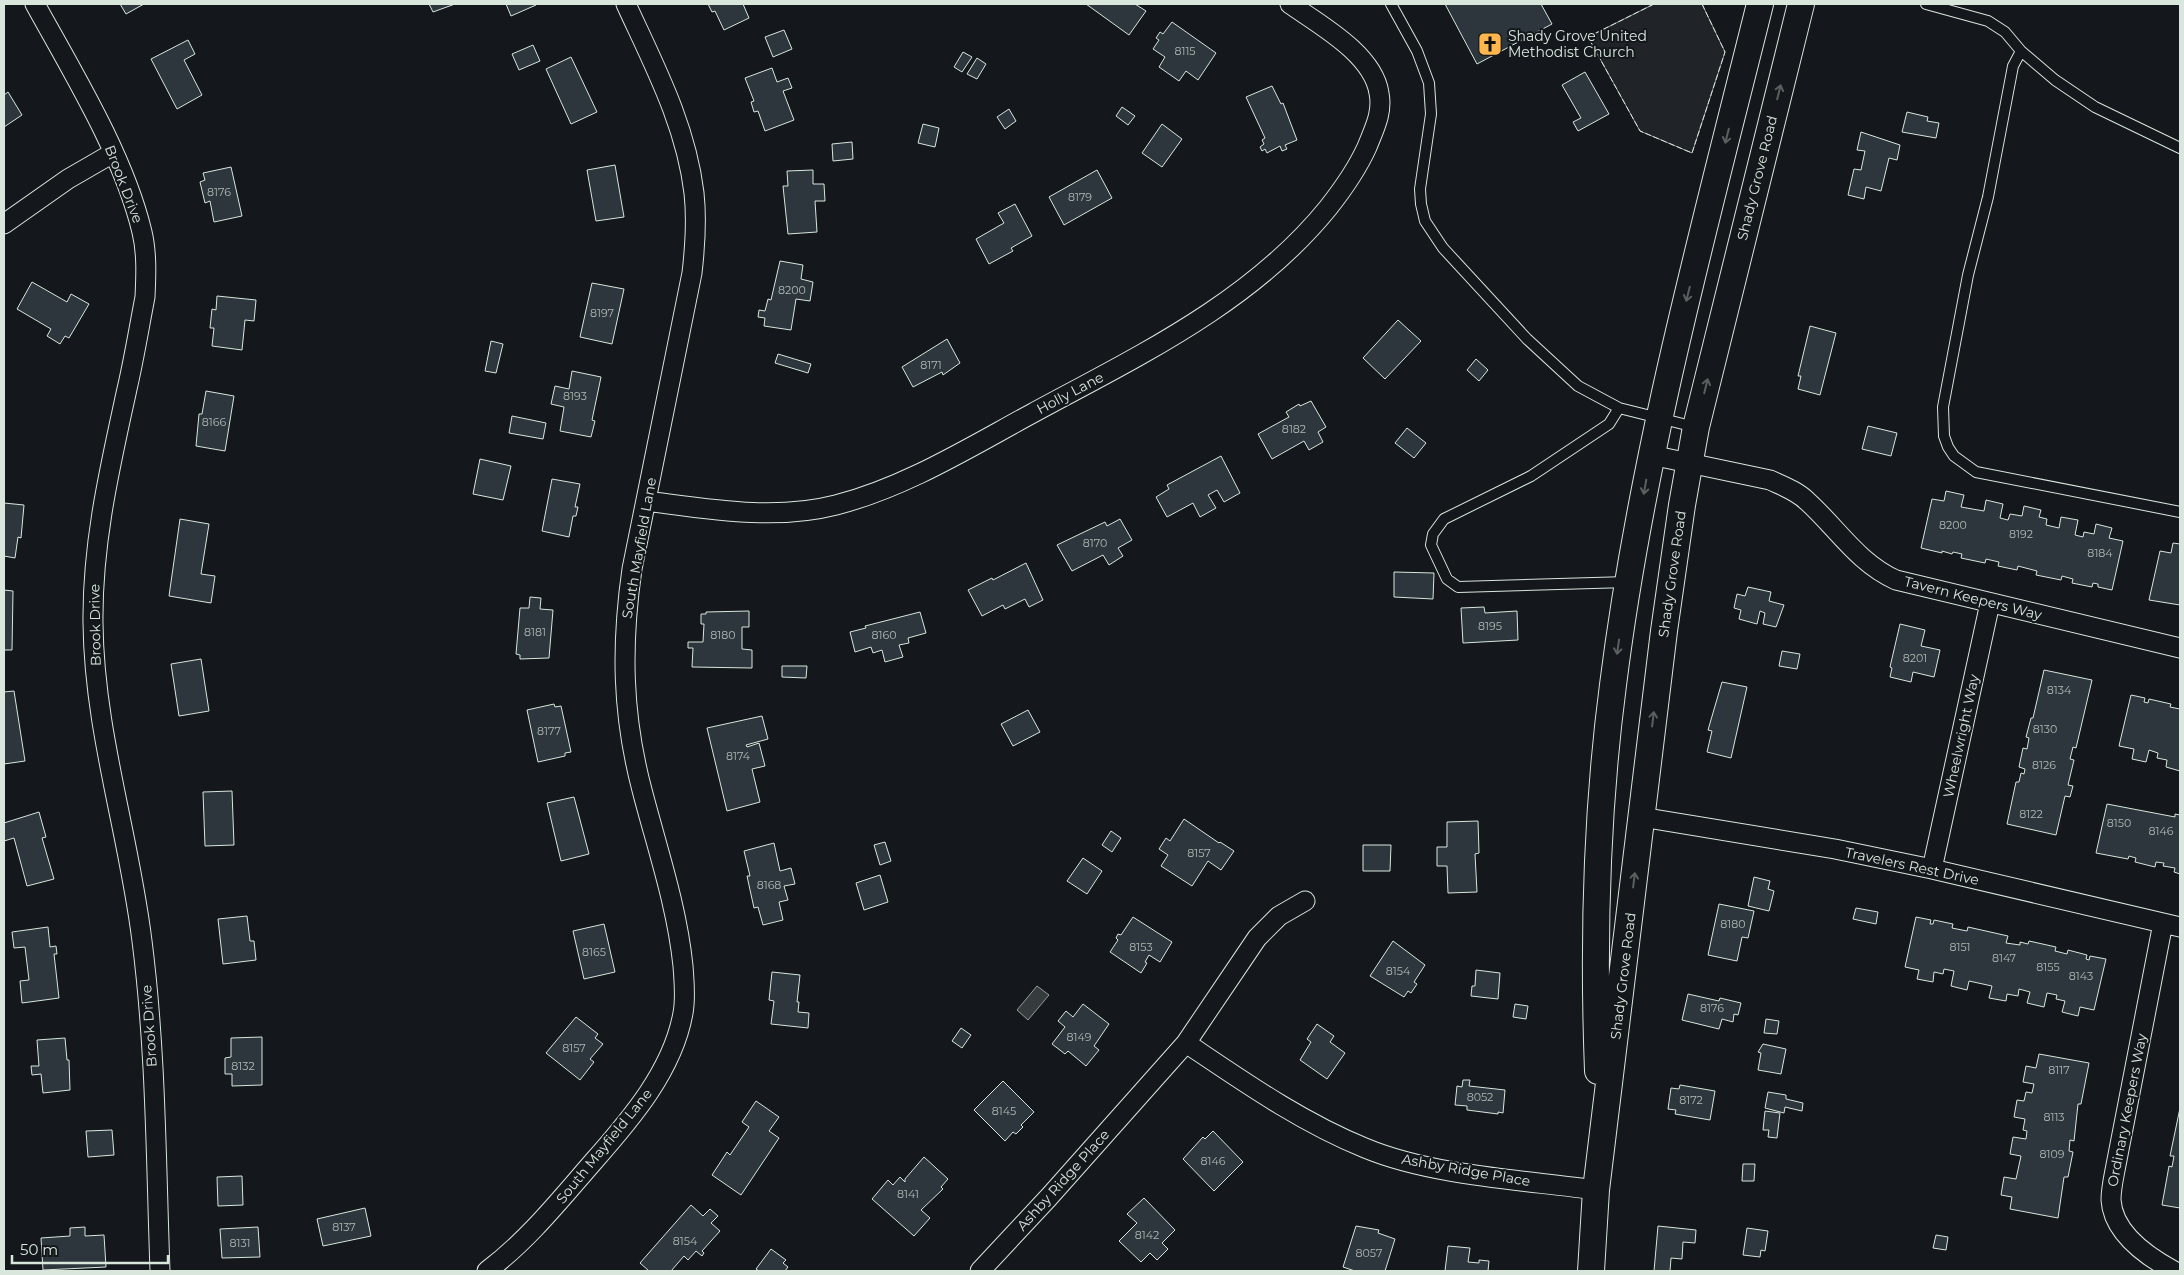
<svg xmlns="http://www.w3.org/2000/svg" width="2184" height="1275" font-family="Montserrat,sans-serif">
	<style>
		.green { fill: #202428; stroke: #939e99 }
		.water { fill: #363b3e; stroke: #939e99 }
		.building { fill: #2c363c; stroke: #d8e6dc }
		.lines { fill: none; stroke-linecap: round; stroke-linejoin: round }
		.lane-casing { stroke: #d8e6dc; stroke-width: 12 }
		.street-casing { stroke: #d8e6dc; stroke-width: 21 }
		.secondary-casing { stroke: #d8e6dc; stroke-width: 28 }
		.lane { stroke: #14181c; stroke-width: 10 }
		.street { stroke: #14181c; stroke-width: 19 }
		.secondary { stroke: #14181c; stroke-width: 26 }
		.fence { stroke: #d8e6dc; stroke-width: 1; stroke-dasharray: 6 2.5; stroke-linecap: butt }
		.oneway { stroke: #59605f }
		.labels { text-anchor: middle; stroke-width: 4; stroke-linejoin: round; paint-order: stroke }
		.number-label { font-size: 11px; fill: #adbab4 }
		.poi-label { font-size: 14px; fill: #d8e6dc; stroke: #14181c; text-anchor: start }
		.street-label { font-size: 14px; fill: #d8e6dc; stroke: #14181c }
	</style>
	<rect width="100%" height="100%" fill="#14181c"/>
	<path class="green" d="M1654,4h48l23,48 -33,101 -52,-22 -52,-94z"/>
	<path class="water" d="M1037,986l12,9 -21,25 -11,-10z"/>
	<path class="building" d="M120,4h24l-18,10z
		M429,4h26l-22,8z
		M506,4h30v1l-25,11z
		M708,4h35l6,14 -25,12 -9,-19 -3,1z
		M1086,4h49l11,7 -17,24z
		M1445,4h96l11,20 -75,40z
		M1172,22l44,31 -18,27 -12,-9 -7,10 -20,-14 6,-10 -12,-8 6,-9 -3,-2 4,-6 3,2z
		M784,30l8,19 -19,8 -8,-20z
		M188,40l7,14 -11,6 18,35 -25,14 -26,-50z
		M533,45l7,16 -21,9 -7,-16z
		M963,52l9,5 -10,15 -8,-5z
		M571,57l26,55 -26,12 -25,-55z
		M977,58l9,6 -9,15 -10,-5z
		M772,68l5,14 11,-4 4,10 -9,3 11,29 -29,11 -7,-20 -4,1 -3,-10 3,-1 -9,-23z
		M1585,72l24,42 -31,17 -5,-9 8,-4 -19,-33z
		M1272,86l9,18 2,-1 14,37 -12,5 2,4 -5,2 -2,-5 -13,7 -2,-4 -3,2 -2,-4 4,-3 -2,-4 3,-2 -19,-41z
		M8,92l14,23 -18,12v-32z
		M1122,107l13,9 -7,9 -12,-9z
		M1009,109l7,12 -11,8 -8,-12z
		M1907,112l21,5 -1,4 12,2 -3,15 -34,-6z
		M923,124l16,4 -4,19 -17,-4z
		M1162,124l20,15 -20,28 -20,-14z
		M1861,132l39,13 -3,15 -8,-2 -8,33 -15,-4 -2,12 -16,-4 6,-26 7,1 4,-19 -8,-1z
		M852,142l1,17 -20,2 -1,-17z
		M615,165l9,52 -28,4 -9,-51z
		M231,167l11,49 -28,6 -4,-21 -5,2 -5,-21 5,-2 -2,-7z
		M813,170v14h11l1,17h-10l2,31 -29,2 -5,-48h5l-1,-15z
		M1097,170l15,28 -48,27 -15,-28z
		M1015,204l17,32 -21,12 2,3 -24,13 -13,-25 28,-16 -6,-10z
		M780,261l23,4 -2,14 12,3 -3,19 -14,-2 -5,31 -27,-4 1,-8 -7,-1 1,-7 6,1 3,-12 3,1z
		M32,282l35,20 4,-8 18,10 -20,34 -4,-2 -5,8 -13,-8 4,-7 -34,-20z
		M592,283l32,6 -12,55 -32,-7z
		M217,296l39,4 -2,21 -9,-1 -3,30 -30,-4 2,-18h-4l2,-19 4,1z
		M1398,320l23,21 -36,38 -22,-21z
		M1810,326l26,7 -16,62 -22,-6 3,-13h-3z
		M947,339l13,24 -17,12 -1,-3 -29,15 -11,-20z
		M491,341l12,3 -7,29 -11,-2z
		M778,354l33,10 -3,9 -33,-10z
		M1476,359l12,11 -9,11 -12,-11z
		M572,371l29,6 -9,43 3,1 -4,16 -31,-6 4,-24 -13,-3 4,-18 14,3z
		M206,391l28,5 -9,55 -29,-5 3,-32h3z
		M1311,401l15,26 -8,5 5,10 -14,8 -5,-9 -32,18 -14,-25 31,-17 -3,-5 13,-8 1,2z
		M512,416l34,7 -3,16 -34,-6z
		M1868,426l29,7 -6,23 -29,-7z
		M1407,428l19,15 -12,15 -19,-15z
		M1221,456l19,37 -16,9 -7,-12 -9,5 8,13 -16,9 -7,-14 -26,14 -11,-20 13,-8 -2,-4z
		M480,459l31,7 -8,34 -30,-6z
		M552,479l28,5 -5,23h3l-2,9h-3l-4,21 -27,-6z
		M1946,491l18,4 -3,12 23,4 2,-11 17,4 -3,14 8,2 2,-6 12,2 2,-10 17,4 -2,7 8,2 -1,6 13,3 2,-11 17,3 -3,15 8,2 1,-5 10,2 2,-10 16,4 -3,10 14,3 -11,49 -14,-3v-3l-5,-1 -1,4 -20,-4 1,-4 -11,-3 -1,4 -25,-5 1,-4 -19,-5 -1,4 -19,-4 1,-4 -13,-3 -1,4 -24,-5 1,-4 -9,-2 -1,2 -10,-3v2l-21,-5 11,-49 12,2z
		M4,503l20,2 -3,33 -3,-1 -3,21 -11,-2z
		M180,519l29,5 -8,50 14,2 -4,27 -42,-7z
		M1120,519l12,21 -14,8 5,8 -14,9 -6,-10 -31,16 -15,-26 48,-23 2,4z
		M2173,543l7,1v61l-31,-5 11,-49 11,2z
		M1026,563l17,37 -14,7 -4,-8 -20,10 -2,-4 -21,11 -14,-26 24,-12 1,2z
		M1394,572l40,1 -1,26 -39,-2z
		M1748,587l23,5 -2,9 15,4 -8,22 -13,-3 2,-11 -5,-2 -3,13 -18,-5 2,-9 -7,-2 3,-14 8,2z
		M4,590l9,1 -1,59h-8z
		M530,597l11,1 -1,11 13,1 -4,48 -29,1v-4l-4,-1 4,-46h9z
		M1484,607l1,6 32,-2 1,29 -55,3 -2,-35z
		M749,611v16h-7v22l10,1v18l-60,-1 1,-19h-5v-6h15l1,-18h-3v-10h5v-2z
		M920,612l6,21 -18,5 1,5 -10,2 4,12 -18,5 -3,-12 -9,3 -2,-6 -16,5 -5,-20 16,-4 -1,-2z
		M1900,624l25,6 -4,16 19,4 -6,27 -21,-5 -2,10 -21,-5 2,-9 -2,-1z
		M1782,651l18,3 -3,15 -18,-3z
		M201,659l8,52 -30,5 -8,-52z
		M782,666h25l-1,12 -24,-1z
		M2044,670l48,10 -16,68 -3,-1 -3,12 4,1 -6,25 5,1 -3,11 -5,-1 -9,39 -49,-11 9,-42h3l2,-9 3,1 1,-5 -6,-2 4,-19 4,1 2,-11 -3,-1 5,-19h2z
		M1722,682l25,5 -16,71 -24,-6 5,-21 -4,-1z
		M14,691l11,70 -21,3v-72z
		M2131,695l14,3 -1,4 4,1 1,-4 22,5 -1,3 10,2v62l-14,-4 1,-7 -10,-2 1,-5 -9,-3 -3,12 -14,-3 2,-10 -15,-3z
		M554,704l1,3 6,-1 10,46 -6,1v3l-27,6 -11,-52z
		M1028,710l12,22 -27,14 -12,-22z
		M762,716l6,23 -22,6 1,2 12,-4 6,23 -13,3 8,33 -33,9 -20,-83z
		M232,791l2,54 -29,1 -2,-54z
		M574,797l15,57 -28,7 -14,-58z
		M2107,804l68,13v-3l5,1v59l-6,-2 1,-4 -12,-2 1,-3 -8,-1 -1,5 -20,-5 1,-4 -7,-2 -1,3 -32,-6z
		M39,812l7,25 -4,1 12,41 -27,7 -13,-48 -10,3v-18z
		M1184,819l35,24 1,-1 14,9 -13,19 -13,-9 -16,25 -31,-20 7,-11 -9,-6 7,-11 4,3z
		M1478,821l1,32 -4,1 2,38 -29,1 -1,-27h-10v-19h10v-25z
		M1111,831l10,7 -9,14 -10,-7z
		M885,842l6,19 -11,4 -6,-20z
		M774,843l6,28 11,-3 4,16 -11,2 4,14 -9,2 4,18 -20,5 -5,-18 -4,1 -7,-32h3l-6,-25z
		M1363,845h28l-1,26h-27z
		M1083,858l19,13 -15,23 -20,-13z
		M880,875l8,27 -24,8 -8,-27z
		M1754,877l16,4 -2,8 6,2 -5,20 -21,-5z
		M1719,904l35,7 -6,27 -6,-1 -5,24 -29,-6z
		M1856,908l22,4 -2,12 -23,-5z
		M247,916l3,25h4l2,19 -33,4 -5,-45z
		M1133,917l39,25 -12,20 -11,-7 -4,7 2,1 -6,10 -31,-21 8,-12 -2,-2 2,-4 3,1z
		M1916,917l15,3 -1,4h3l1,-4 19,4 -1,4 15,3 1,-4 40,9 -2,7 14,2v-3l8,2 1,-3 27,6 -1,4 12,3 1,-4 19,5 -1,4 3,1 1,-4 16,3 -12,51 -14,-3 -2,9 -16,-4 3,-11 -9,-2 1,-4 -10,-2 -3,14 -17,-4 3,-11 -11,-3 -1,7 -11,-2 -1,7 -17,-3 3,-12 -23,-5 -2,9 -16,-4 3,-15 -10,-2 -1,5 -9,-2 -1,10 -16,-3 2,-9 -14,-3z
		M604,924l11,48 -31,7 -11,-48z
		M48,927l2,20 6,-1 1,8h-3l5,44 -37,5 -2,-22 9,-1 -4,-33 -11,1 -2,-16z
		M1393,941l32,24 -11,17 3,2 -6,9 -3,-2 -4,6 -34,-21z
		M1476,970l24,3 -2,26 -27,-3 1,-10h3z
		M772,972l28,3 -3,27h2l-1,10 11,1 -1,15 -37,-4 3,-23 -5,-1z
		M1688,994l31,7 1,-3 21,5 -3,12 -4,-1 -1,8 -11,-3 -3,10 -37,-9z
		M1083,1004l26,20 -15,22 5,4 -13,16 -18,-15 -3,3 -13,-10 13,-17 -7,-6 8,-10 7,6z
		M1515,1004l13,2 -2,13 -13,-2z
		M576,1017l22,17 -3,4 8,6 -13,15 4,3 -14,18 -34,-27z
		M1766,1019l13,2 -2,13 -13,-1z
		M1317,1024l17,12 -4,6 15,11 -18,26 -27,-19 11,-18 -4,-3z
		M961,1028l10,7 -9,13 -10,-7z
		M262,1037v48l-30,1v-12h-7v-16l6,-1v-19z
		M65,1038l2,22h2l1,30 -27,3 -2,-19 -9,1 -1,-9h8l-2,-26z
		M1763,1044l23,5 -5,25 -23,-4 3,-17 -3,-1z
		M2039,1054l50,9 -8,41h-3l-4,37 -4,-1 -1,11 4,1 -5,25h-4l-6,41 -48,-9 2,-12 -11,-2 3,-18 12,2 5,-23 -11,-2 3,-17 13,2 1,-8 -4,-1 2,-11 -11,-2 3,-17 7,1 2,-9 6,1 2,-9 -11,-2 3,-16 10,2z
		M1463,1080h7l-1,6 36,4 -2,23 -5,-1v2l-31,-4v-4l-12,-1 2,-19 5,1z
		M1003,1081l31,31 -13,13 2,2 -7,7 -3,-2 -8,9 -31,-31z
		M1680,1085l35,6 -5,29 -35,-6 1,-4 -8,-1 3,-21 8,1z
		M1768,1092l18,3v4l17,4 -1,8 -17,-4 -1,6 -19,-5z
		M756,1101l23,16 -10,14 10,7 -38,57 -29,-20 15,-23 3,3 19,-28 -7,-5z
		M2180,1108v100l-18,-3 7,-39 3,1 2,-11h-4z
		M1765,1111l15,2 -3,25 -9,-1 1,-7h-6z
		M112,1130l2,25 -26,2 -2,-26z
		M1213,1131l30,31 -29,29 -31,-32 20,-22 2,2z
		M924,1157l24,22 -7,8 2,2 -22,21 9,8 -16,18 -42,-37 16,-19 5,5 7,-8 5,5v-3z
		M1743,1164h12l-1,17h-12z
		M242,1176l1,29 -25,1 -1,-29z
		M1144,1198l31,32 -13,13 6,6 -11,11 -7,-7 -9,9 -22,-21 18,-18 -10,-9z
		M691,1205l12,11 7,-7 8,7 -7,7 9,8 -18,20 2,2 -2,3 -6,-5 -8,9 -4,-4 -13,15h-22l-9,-8z
		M365,1208l6,28 -48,10 -6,-27z
		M1356,1226l23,4 -1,3 17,6 -10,32h-30l-12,-4z
		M1658,1226l38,4 -1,13 -12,-1 -1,17 -11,-1 -1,13h-16z
		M85,1227v9l19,-1 2,32 -63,3 -2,-32 29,-2v-8z
		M258,1227l2,30 -38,1 -2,-29z
		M1747,1228l21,3 -3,20 -4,-1 -1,7 -17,-2z
		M1936,1235l12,2 -2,13 -13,-2z
		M1448,1246l22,2 -2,14 11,1v-3l10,1 -1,10h-43z
		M771,1249l15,11 -3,3 5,4 -3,4h-26l-3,-2z"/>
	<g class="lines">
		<g class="lane-casing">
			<path id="lane" d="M1391,4l26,47 12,32 2,31 -11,75 1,15 4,17 18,27 84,91 51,47 41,22 76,19
				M1926,4l62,17 17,11 16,19 34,29 40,27 85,41
				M2021,51l-8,15 -25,131 -20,78 -25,132 1,29 4,11 6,9 22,16 204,40
				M1619,408l-10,16 -78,52 -87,43 -11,15 -2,11 16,34 11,8 170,-5"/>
		</g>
		<g class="street-casing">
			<path id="street" d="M35,4c38,69 89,152 107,228 5,21 4,44 3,65 -6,31 -11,62 -18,92 -17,78 -35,154 -34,234 1,108 36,211 49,318 14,109 14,220 18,330
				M4,224l64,-45 45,-26
				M1651,455l119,25c13,6 27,11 37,21 30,27 51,62 89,79l284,68
				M646,501c63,8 128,20 190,4 70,-18 134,-58 197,-92 105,-57 218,-110 295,-205 15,-19 29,-39 39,-61 7,-18 16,-34 12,-54 -6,-39 -59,-68 -89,-89
				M1641,817l194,32 97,20 248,58
				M1932,869l58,-266
				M2163,923l-47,242c-2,11 -5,23 -5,35 2,33 37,57 63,71
				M1186,1043c58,39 115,79 179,105 67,28 160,32 231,42
				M487,1271c41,-31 72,-70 106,-109 38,-43 80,-92 90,-149 3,-16 1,-32 0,-47 -6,-60 -26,-118 -41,-176 -20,-76 -21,-144 -10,-221l60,-296c3,-26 5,-53 2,-80 -8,-68 -40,-128 -68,-189
				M980,1271l69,-74 137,-154 71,-105 22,-22 26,-15"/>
		</g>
		<g class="secondary-casing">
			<path id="secondary" d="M1598,1071c-5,-129 -2,-257 15,-386 29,-231 91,-456 147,-681
				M1591,1271l5,-81 68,-559 18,-126 14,-78 105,-423"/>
		</g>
		<use href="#lane" class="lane"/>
		<use href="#street" class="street"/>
		<use href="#secondary" class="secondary"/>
		<path class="fence" d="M1654,4l-66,33 52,94 52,22 33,-101 -23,-48"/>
	</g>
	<defs><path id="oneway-shaft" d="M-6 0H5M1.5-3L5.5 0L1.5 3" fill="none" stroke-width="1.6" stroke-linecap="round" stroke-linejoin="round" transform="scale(1.25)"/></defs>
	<g class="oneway">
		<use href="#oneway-shaft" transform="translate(1779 92) rotate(-76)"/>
		<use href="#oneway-shaft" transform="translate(1727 136) rotate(104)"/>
		<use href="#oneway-shaft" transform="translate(1688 294) rotate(104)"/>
		<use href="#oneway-shaft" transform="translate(1706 386) rotate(-76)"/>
		<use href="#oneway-shaft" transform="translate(1645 487) rotate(100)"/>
		<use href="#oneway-shaft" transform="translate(1618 647) rotate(98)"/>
		<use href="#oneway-shaft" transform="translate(1653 719) rotate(-83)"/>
		<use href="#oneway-shaft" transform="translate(1634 880) rotate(-83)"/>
	</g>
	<defs>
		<g id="church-square" transform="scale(1.25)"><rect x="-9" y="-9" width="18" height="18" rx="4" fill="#ffb74d" stroke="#14181c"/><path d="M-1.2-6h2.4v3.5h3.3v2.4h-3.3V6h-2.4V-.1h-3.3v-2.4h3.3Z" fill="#111"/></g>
	</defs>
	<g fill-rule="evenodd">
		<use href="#church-square" x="1490" y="44"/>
	</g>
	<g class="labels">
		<g class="number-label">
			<text x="1185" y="55">8115</text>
			<text x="219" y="196">8176</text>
			<text x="1080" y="201">8179</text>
			<text x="792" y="294">8200</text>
			<text x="602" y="317">8197</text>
			<text x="931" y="369">8171</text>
			<text x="575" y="400">8193</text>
			<text x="214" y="426">8166</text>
			<text x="1294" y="433">8182</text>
			<text x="1953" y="529">8200</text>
			<text x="2021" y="538">8192</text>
			<text x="1095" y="547">8170</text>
			<text x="2100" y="557">8184</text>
			<text x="1490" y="630">8195</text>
			<text x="535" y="636">8181</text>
			<text x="723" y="639">8180</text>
			<text x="884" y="639">8160</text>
			<text x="1915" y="662">8201</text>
			<text x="2059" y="694">8134</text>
			<text x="2045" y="733">8130</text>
			<text x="549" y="735">8177</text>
			<text x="738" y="760">8174</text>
			<text x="2044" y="769">8126</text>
			<text x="2031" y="818">8122</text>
			<text x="2119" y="827">8150</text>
			<text x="2161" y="835">8146</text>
			<text x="1199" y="857">8157</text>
			<text x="769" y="889">8168</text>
			<text x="1733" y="928">8180</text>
			<text x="1141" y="951">8153</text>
			<text x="1960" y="951">8151</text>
			<text x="594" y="956">8165</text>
			<text x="2004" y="962">8147</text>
			<text x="2048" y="971">8155</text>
			<text x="1398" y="975">8154</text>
			<text x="2081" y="980">8143</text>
			<text x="1712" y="1012">8176</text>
			<text x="1079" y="1041">8149</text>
			<text x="574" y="1052">8157</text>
			<text x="243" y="1070">8132</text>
			<text x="2059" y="1074">8117</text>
			<text x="1480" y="1101">8052</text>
			<text x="1691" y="1104">8172</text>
			<text x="1004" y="1115">8145</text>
			<text x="2054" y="1121">8113</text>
			<text x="2052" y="1158">8109</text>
			<text x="1213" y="1165">8146</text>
			<text x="908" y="1198">8141</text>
			<text x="344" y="1231">8137</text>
			<text x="1147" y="1239">8142</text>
			<text x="685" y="1245">8154</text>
			<text x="240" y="1247">8131</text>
			<text x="1369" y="1257">8057</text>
		</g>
		<g class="poi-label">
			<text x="1508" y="41">Shady Grove United<tspan x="1508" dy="16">Methodist Church</tspan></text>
		</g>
		<g class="street-label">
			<text transform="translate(1757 178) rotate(-76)" y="5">Shady Grove Road</text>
			<text transform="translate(124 184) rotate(69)" y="5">Brook Drive</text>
			<text transform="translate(1070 393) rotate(-28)" y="5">Holly Lane</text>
			<text transform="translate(639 548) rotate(-80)" y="5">South Mayfield Lane</text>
			<text transform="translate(1672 574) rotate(-82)" y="5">Shady Grove Road</text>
			<text transform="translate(1973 598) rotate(14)" y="5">Tavern Keepers Way</text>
			<text transform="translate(95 625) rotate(-91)" y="5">Brook Drive</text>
			<text transform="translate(1961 736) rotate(-78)" y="5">Wheelwright Way</text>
			<text transform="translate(1912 866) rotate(12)" y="5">Travelers Rest Drive</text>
			<text transform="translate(1623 976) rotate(-83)" y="5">Shady Grove Road</text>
			<text transform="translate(149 1026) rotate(-94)" y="5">Brook Drive</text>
			<text transform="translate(2127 1110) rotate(-79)" y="5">Ordinary Keepers Way</text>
			<text transform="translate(604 1146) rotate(-51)" y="5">South Mayfield Lane</text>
			<text transform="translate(1466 1170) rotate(10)" y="5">Ashby Ridge Place</text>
			<text transform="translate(1063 1180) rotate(-48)" y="5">Ashby Ridge Place</text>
		</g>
	</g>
	<rect width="2184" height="1275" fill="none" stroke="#d8e6dc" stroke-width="10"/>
	<path d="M12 1255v8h156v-8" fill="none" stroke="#d8e6dc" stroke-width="2.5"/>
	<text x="20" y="1255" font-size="15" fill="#d8e6dc" stroke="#14181c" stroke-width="4" paint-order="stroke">50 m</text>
</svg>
